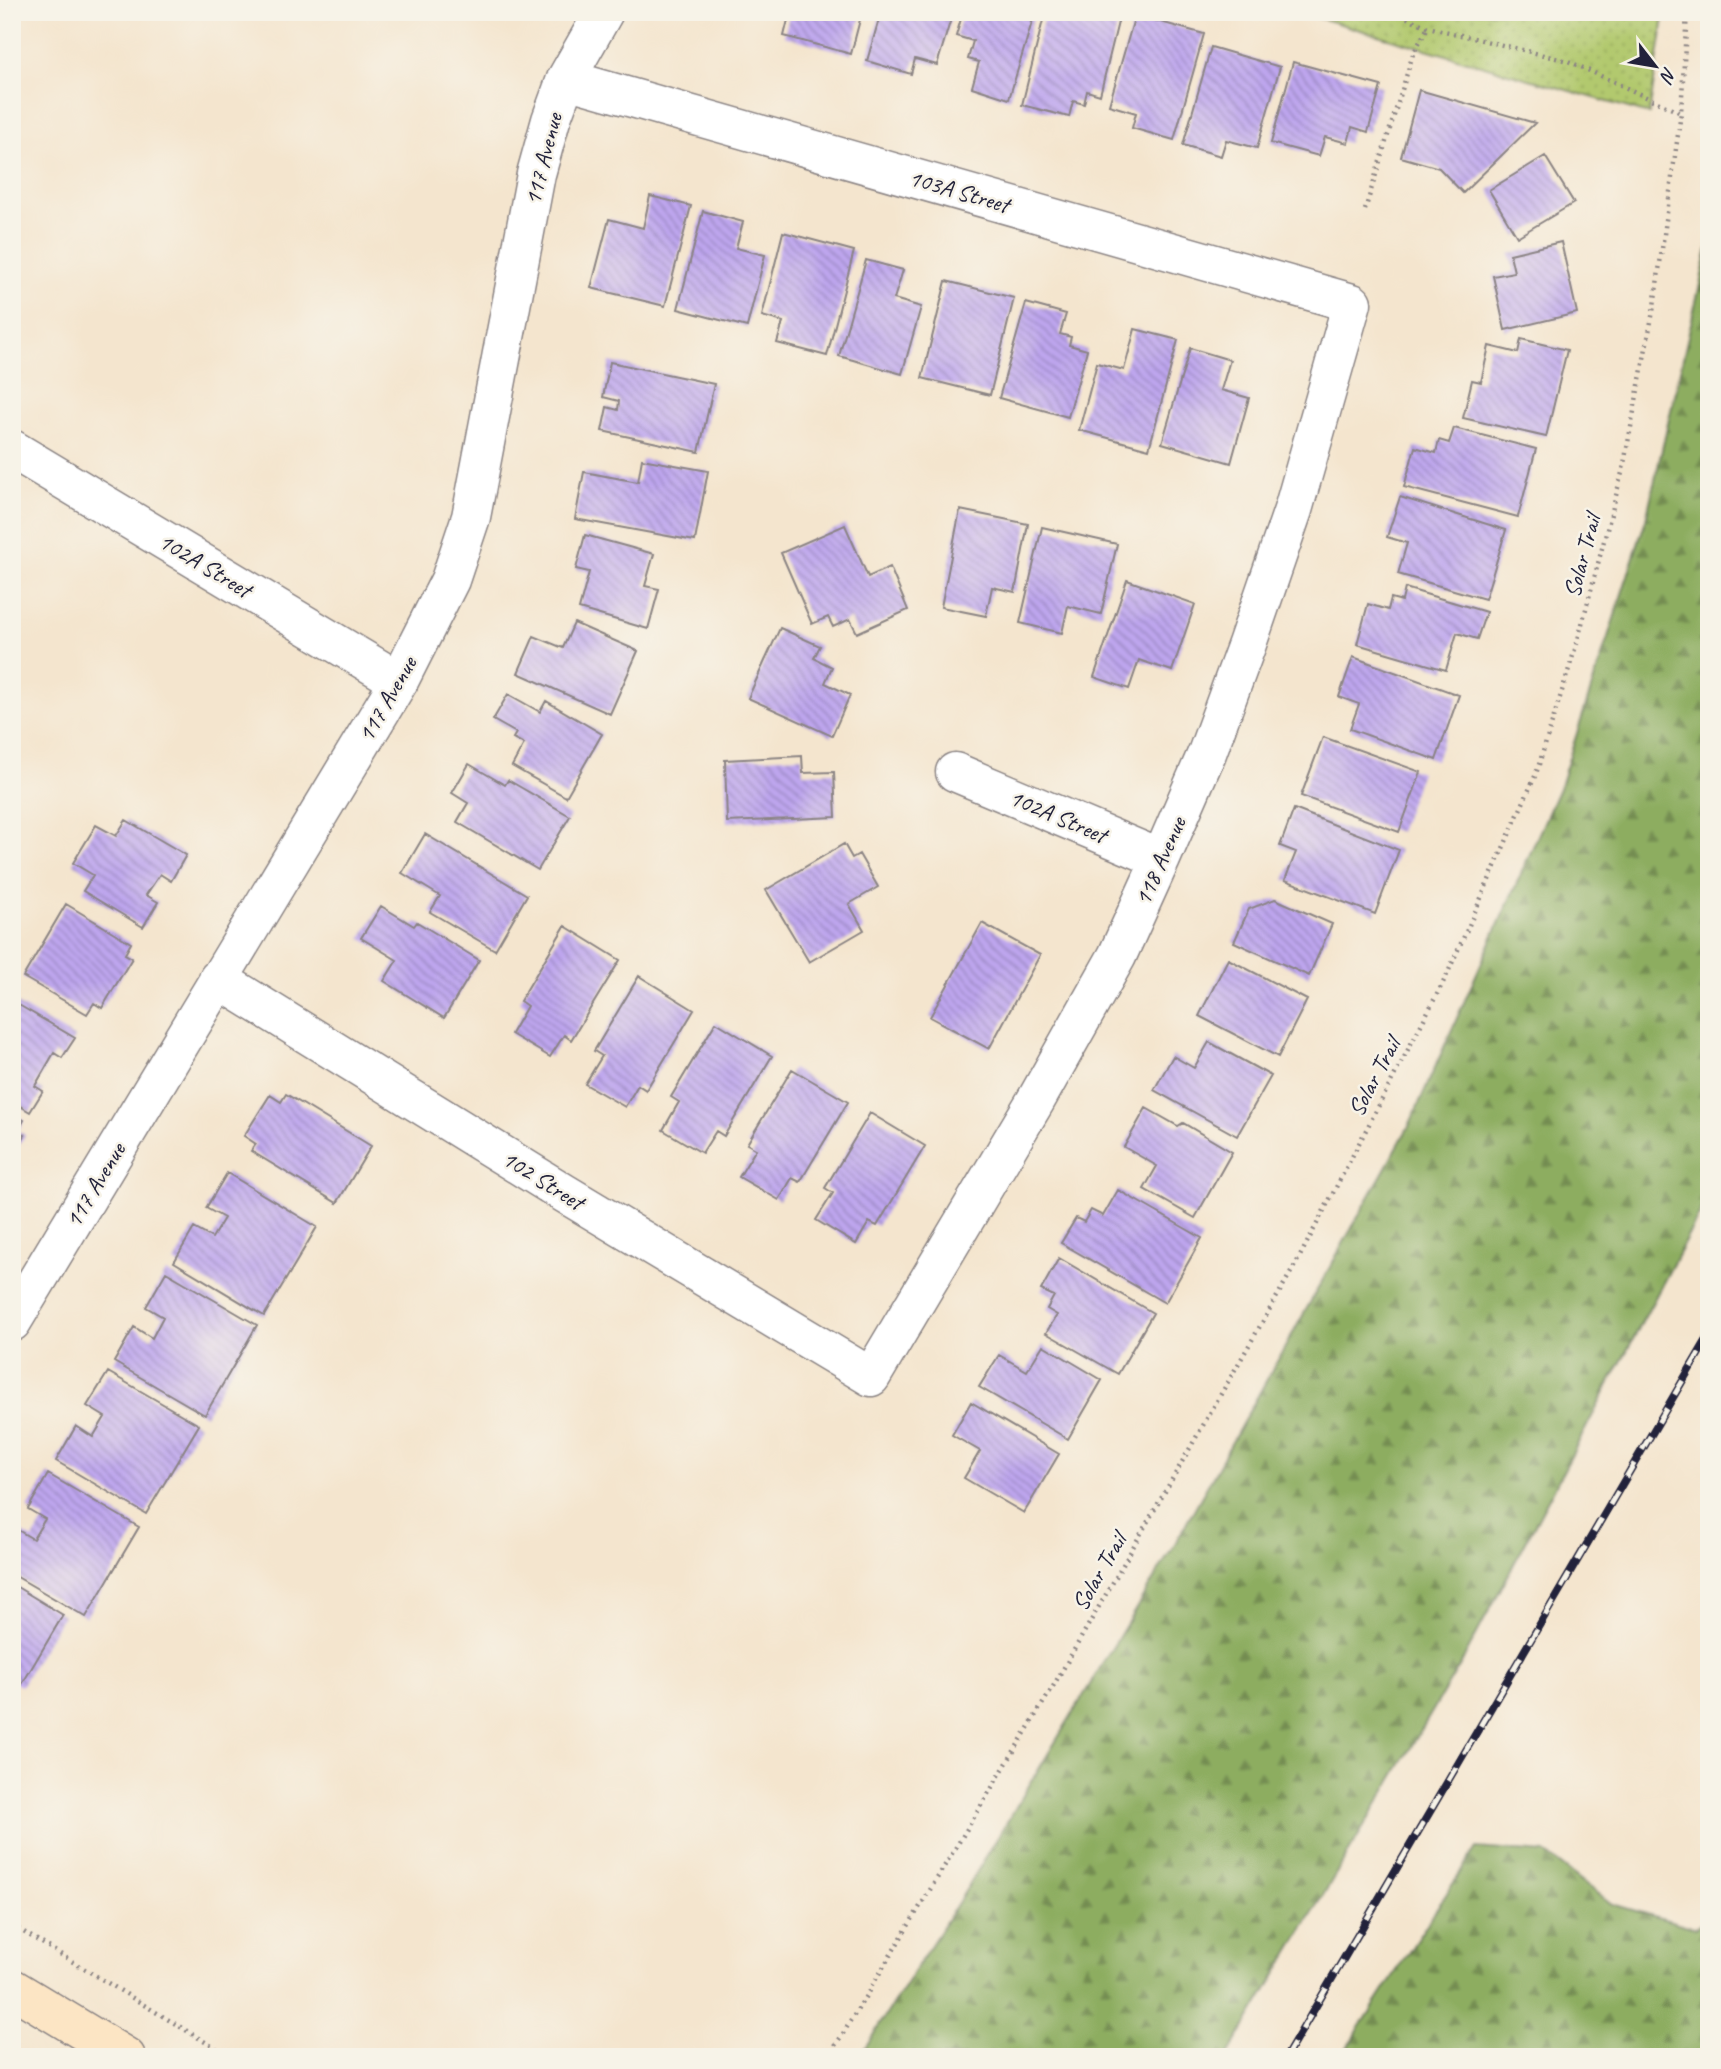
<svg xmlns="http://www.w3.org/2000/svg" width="1721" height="2069" font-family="Caveat,sans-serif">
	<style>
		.forest { fill: url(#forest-firs); stroke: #58684e; stroke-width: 2 }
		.park { fill: url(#park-dots); stroke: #6a7654; stroke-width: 2 }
		.building { fill: url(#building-back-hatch) }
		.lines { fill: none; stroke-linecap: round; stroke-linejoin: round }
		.minor-casing { stroke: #8b8484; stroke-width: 41 }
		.secondary-casing { stroke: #8b8484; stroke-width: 41 }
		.path { stroke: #8b8484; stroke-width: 4.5; stroke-dasharray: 2 5; stroke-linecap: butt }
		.minor { stroke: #fff; stroke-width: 38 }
		.secondary { stroke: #fce5c4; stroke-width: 38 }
		.rail-casing { stroke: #22223b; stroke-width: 8 }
		.rail { stroke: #f7f3e8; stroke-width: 5; stroke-dasharray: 16; stroke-linecap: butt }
		.labels { text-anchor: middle; stroke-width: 5; stroke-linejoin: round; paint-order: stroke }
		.street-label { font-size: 24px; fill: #22223b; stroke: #f7f3e8 }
	</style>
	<defs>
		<pattern id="forest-firs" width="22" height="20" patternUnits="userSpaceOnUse" patternTransform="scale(1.75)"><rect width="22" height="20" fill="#8dad61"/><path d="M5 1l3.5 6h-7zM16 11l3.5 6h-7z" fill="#738c51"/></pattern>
		<pattern id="park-dots" width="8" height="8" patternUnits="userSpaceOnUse" patternTransform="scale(1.75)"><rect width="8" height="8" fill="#b2c96e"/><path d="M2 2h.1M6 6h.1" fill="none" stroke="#99ac60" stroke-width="1.8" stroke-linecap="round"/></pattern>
		<pattern id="building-back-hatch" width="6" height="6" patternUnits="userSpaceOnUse" patternTransform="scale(1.75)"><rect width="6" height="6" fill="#bea6ee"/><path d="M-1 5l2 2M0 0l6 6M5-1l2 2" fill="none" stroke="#9a87c2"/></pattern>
	</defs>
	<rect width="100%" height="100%" fill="#f7f3e8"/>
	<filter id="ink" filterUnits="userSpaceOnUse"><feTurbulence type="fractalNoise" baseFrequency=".0143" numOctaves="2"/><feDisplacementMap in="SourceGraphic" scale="14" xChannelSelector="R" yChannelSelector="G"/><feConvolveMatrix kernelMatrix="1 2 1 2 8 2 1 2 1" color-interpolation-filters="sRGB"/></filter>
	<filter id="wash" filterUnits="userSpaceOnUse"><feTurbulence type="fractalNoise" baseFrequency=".00686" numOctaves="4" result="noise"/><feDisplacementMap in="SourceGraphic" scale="28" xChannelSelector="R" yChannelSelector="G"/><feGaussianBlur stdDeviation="1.57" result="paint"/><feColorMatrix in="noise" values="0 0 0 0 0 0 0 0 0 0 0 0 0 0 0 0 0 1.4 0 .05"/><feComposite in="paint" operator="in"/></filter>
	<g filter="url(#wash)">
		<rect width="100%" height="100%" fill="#f4e5ce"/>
		<path class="forest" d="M1709,245v951l-245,462 -237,399h-368l102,-159 211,-349 237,-423 151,-340 86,-267z
			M1476,1848l69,5 67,51 83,24 14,-10v139h-368z"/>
		<path class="park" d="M1299,12h366l-16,102z"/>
		<g id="blocks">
			<path class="building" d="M790,12h72l-11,42 -67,-18z
				M881,12h72l-16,53 -22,-6 -4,15 -44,-13z
				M963,12h72l-26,87 -37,-12 7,-25 -11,-3 5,-18 -17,-5z
				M1045,12l75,2 -20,81 -13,-4 -3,13 -11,-3 -4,16 -47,-12z
				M1135,15l69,19 -30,106 -42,-12 4,-15 -27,-8z
				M1211,47l69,20 -23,81 -31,-8 -5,16 -38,-11z
				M1293,62l88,24 -13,46 -16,-5 -4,16 -23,-6 -6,19 -48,-13z
				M1419,90l116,33 -72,70 -24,-25 -38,-11z
				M1545,156l29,47 -57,34 -28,-47z
				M650,196l41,10 -26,100 -74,-18 18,-69 34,9z
				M703,211l40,11 -7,26 29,7 -18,72 -69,-18z
				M783,232l71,19 -27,105 -50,-13 6,-21 -21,-6z
				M1561,242l16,71 -72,17 -12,-54 21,-4 -4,-18z
				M866,260l37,10 -9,29 27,8 -19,67 -63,-18z
				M946,281l68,17 -24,97 -68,-17z
				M1026,303l40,11 -6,20 11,3 -2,8 18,5 -19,67 -69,-19z
				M1135,329l43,11 -29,109 -70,-19 18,-67 27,7z
				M1521,339l46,11 -21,87 -83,-19 9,-38 9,2 8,-36 29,7z
				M1190,348l40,12 -9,30 28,8 -18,65 -69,-20z
				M610,362l104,22 -15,68 -97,-21 5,-24 11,3 1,-9 -16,-4z
				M1454,428l82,21 -18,68 -114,-30 11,-40 21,6 3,-13 10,3z
				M642,459l66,12 -13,70 -120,-22 9,-47 54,10z
				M1400,497l106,33 -21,69 -87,-25 9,-31 -20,-6z
				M960,510l68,14 -13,68 -23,-5 -6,29 -45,-9z
				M845,525l23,52 22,-10 18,43 -51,23 -7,-14 -17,8 -5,-10 -16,7 -31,-71z
				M1042,527l75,17 -16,70 -33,-8 -6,27 -42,-10z
				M585,535l69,19 -9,32 14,3 -11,40 -69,-20 10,-37 -13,-3z
				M1127,580l68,24 -23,67 -33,-11 -10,29 -35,-12z
				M1405,588l81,24 -9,27 -20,-6 -11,37 -89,-26 11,-40 20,6 3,-12 11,3z
				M574,623l64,28 -28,63 -92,-41 16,-37 29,12z
				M780,628l40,18 -6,12 18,9 -7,16 25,12 -18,41 -84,-38z
				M1353,657l106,38 -23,65 -86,-31 9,-25 -20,-7z
				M508,694l32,18 6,-11 56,33 -36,63 -54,-31 12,-22 -11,-6 3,-5 -23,-13z
				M1323,737l98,35 -22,60 -98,-36z
				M802,756l1,17 31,-1 2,45 -109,5 -2,-62z
				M469,764l36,21 3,-5 62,36 -32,54 -81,-48 11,-19 -16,-10z
				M1294,809l105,41 -24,64 -90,-34 11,-28 -16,-6z
				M126,820l60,35 -15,26 -11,-7 -14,21 12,7 -15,25 -60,-36 10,-16 -20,-12 23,-38 20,11z
				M425,834l102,61 -32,55 -65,-38 10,-16 -38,-23z
				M844,844l8,14 7,-4 19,33 -29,17 15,26 -55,32 -43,-72z
				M1275,899l57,25 -23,52 -75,-34 15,-33z
				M66,904l65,39 -6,11 7,4 -30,50 -8,-5 -7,11 -64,-37z
				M381,906l33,20 3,-4 62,38 -35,58 -60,-37 13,-21 -36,-22z
				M982,923l58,32 -51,94 -59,-32z
				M565,926l55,34 -49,80 -7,-5 -14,22 -39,-23 16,-28 -7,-5z
				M1228,959l79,41 -29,57 -79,-41z
				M639,976l55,34 -48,80 -8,-5 -13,22 -40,-23 17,-28 -8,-5z
				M12,1001l63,37 -13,20 -8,-5 -19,33 8,5 -13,21 -18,-11z
				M716,1022l56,34 -48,80 -8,-5 -14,22 -39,-23 16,-28 -8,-5z
				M1209,1042l62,34 -34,60 -83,-46 19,-34 21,12z
				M792,1069l56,33 -48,80 -8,-4 -13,22 -40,-23 17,-28 -9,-5z
				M286,1094l85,52 -34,57 -86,-52 5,-7 -12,-8 26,-41 11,7z
				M1146,1108l32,18 5,-3 49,29 -37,66 -51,-29 13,-23 -33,-19z
				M12,1113l12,7 -6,11 7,4 -13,22z
				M870,1113l55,33 -48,80 -8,-4 -13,22 -40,-24 17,-27 -8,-5z
				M227,1173l90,54 -53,89 -90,-54 20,-34 18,10 12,-20 -18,-10z
				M1118,1190l84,48 -37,65 -104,-60 15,-25 8,4 7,-12 12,6z
				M1059,1258l94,55 -35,61 -72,-41 11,-18 -10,-6 7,-13 -13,-6z
				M166,1272l91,53 -52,90 -91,-53 20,-35 18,11 11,-21 -17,-10z
				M1043,1345l59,35 -34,59 -89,-52 20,-32 28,16z
				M108,1372l91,53 -53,89 -90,-53 20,-35 17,11 12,-20 -18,-11z
				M971,1402l88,52 -35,59 -60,-35 16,-27 -28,-16z
				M48,1474l91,53 -53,90 -74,-43v-39l4,-6 17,10 12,-20 -17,-10z
				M12,1584l51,31 -42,71 -9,-5z"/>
		</g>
	</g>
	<g filter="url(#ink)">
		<use href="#blocks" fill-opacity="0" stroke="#8b8484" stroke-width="2"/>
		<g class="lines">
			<g class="minor-casing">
				<path id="minor" d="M12,449l387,232
					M955,772l206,87
					M218,979l346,214 307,184 165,-277 81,-144 44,-97 46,-106 40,-109 46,-134 59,-207 -786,-224
					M12,1322l387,-641 51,-101 21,-63 65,-343 15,-54 15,-41 38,-67"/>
			</g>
			<g class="secondary-casing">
				<path id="secondary" d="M12,1988l114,69"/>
			</g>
			<path class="path" d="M1394,12l34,15 140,34 113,52
				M1365,210l48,-156 15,-27
				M12,1925l218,132
				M827,2057l14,-20 210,-347 247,-430 148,-283 90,-203 41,-131 46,-174 31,-163 27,-193 6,-101"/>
			<use href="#minor" class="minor"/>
			<use href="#secondary" class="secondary"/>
			<g class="rail-casing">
				<path id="rail" d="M1286,2057l423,-721"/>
			</g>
			<use href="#rail" class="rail"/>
		</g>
	</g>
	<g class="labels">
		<g class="street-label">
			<text transform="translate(543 159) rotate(-76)" y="8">117 Avenue</text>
			<text transform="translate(959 191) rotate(16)" y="8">103A Street</text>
			<text transform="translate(1582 556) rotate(-75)" y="8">Solar Trail</text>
			<text transform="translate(205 565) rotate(31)" y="8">102A Street</text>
			<text transform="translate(387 699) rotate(-60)" y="8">117 Avenue</text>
			<text transform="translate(1058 816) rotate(23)" y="8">102A Street</text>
			<text transform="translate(1160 861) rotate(-66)" y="8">118 Avenue</text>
			<text transform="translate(1374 1077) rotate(-62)" y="8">Solar Trail</text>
			<text transform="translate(543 1180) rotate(32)" y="8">102 Street</text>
			<text transform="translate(95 1185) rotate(-59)" y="8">117 Avenue</text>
			<text transform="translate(1099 1572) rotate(-60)" y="8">Solar Trail</text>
		</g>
	</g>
	<rect width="1721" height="2069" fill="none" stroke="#f7f3e8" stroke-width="42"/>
	<g transform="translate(1655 66) rotate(121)" stroke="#f7f3e8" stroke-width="5" paint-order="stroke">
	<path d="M0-5L12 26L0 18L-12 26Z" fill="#22223b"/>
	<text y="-10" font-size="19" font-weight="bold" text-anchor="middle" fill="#22223b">N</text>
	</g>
</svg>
